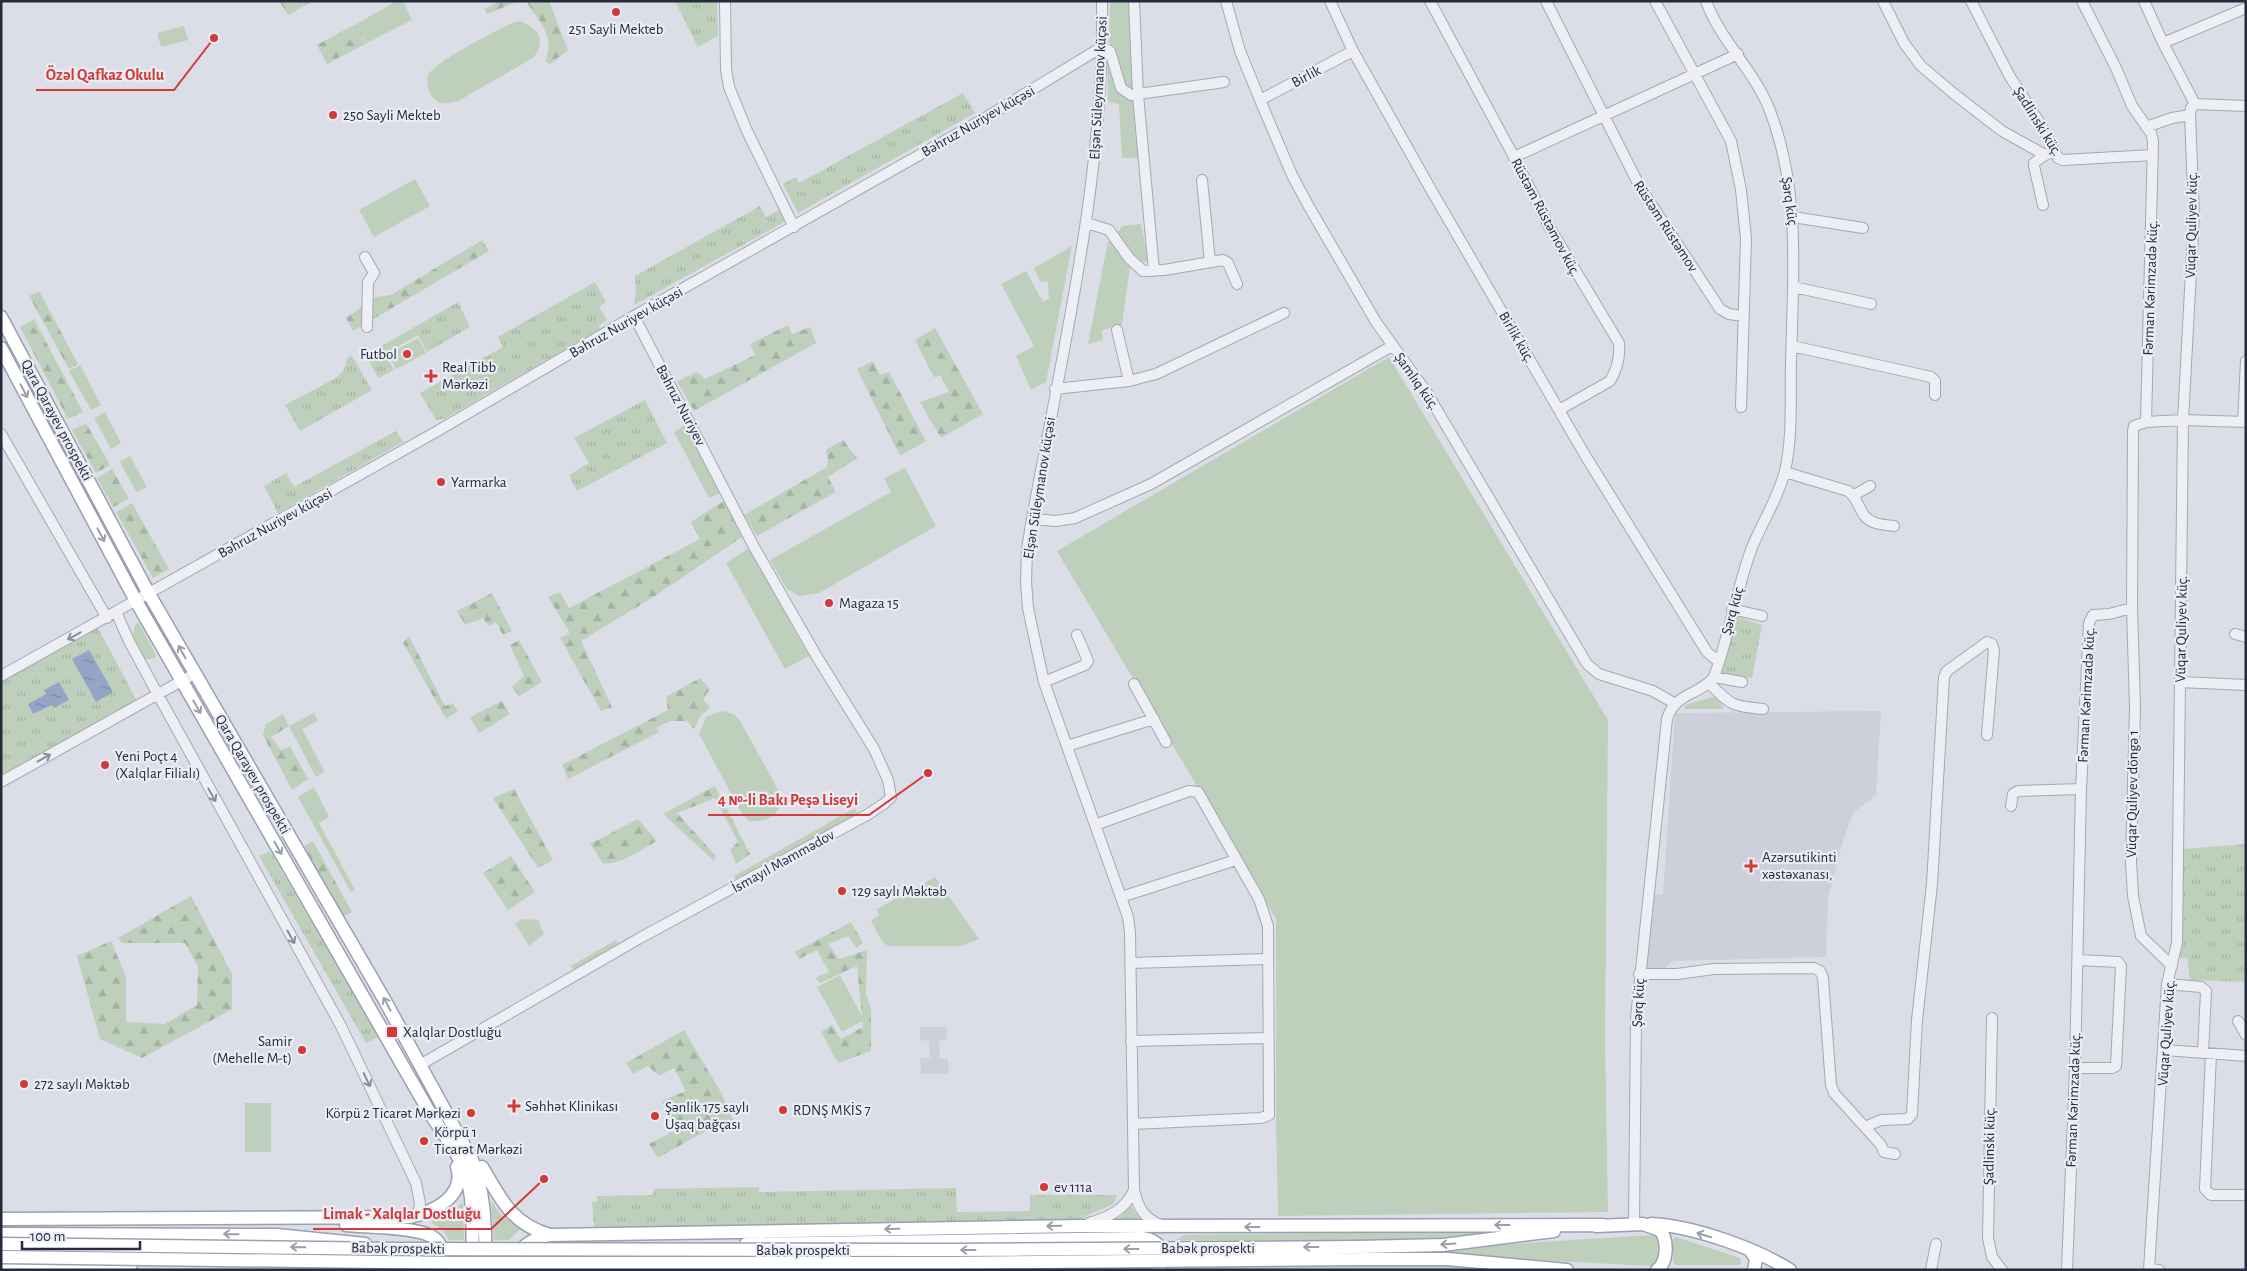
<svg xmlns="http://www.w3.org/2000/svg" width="2247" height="1271" font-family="'Alegreya Sans',sans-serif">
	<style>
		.built { fill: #cdd0db }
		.green { fill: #bed0bc }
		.forest { fill: url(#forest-firs) }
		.park { fill: url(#park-tufts) }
		.water { fill: url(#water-ripples) }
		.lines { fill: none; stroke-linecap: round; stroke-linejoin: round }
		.minor-casing { stroke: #a4a8b3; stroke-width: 12 }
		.major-casing { stroke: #9aa0b2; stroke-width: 15 }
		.minor { stroke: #eeeff4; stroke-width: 10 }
		.major { stroke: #fff; stroke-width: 12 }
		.major-bridge-casing { stroke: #9aa0b2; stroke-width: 15; stroke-linecap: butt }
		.major-bridge { stroke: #fff; stroke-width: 12 }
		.oneway { stroke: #9d9fa8 }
		.oneway2 { stroke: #8a8c98 }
		.poi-dot { fill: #d23939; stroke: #eaedf4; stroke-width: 2 }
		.labels { text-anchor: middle; stroke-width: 4.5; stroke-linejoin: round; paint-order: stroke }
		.poi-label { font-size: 15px; fill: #252a3d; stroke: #eaedf4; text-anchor: start }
		.street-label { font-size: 15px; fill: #252a3d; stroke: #eaedf4 }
		.leader { fill: none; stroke: #d23939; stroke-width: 2 }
		.callout-dot { fill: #d23939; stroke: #eaedf4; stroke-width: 2 }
		.callout-label { font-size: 16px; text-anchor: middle; font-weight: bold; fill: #d23939; stroke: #eaedf4; stroke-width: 4.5; stroke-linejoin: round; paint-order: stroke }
	</style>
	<defs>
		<pattern id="forest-firs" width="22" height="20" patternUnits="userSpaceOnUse" patternTransform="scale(1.25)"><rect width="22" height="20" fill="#bed0bc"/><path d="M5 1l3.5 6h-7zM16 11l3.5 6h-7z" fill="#a3b3a2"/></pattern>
		<pattern id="park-tufts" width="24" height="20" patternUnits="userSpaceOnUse" patternTransform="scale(1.25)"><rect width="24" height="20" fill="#bed0bc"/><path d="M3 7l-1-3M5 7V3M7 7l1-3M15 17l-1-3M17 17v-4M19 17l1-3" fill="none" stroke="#a3b3a2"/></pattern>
		<pattern id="water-ripples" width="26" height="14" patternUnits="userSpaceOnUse" patternTransform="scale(1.25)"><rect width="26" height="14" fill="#94a5c8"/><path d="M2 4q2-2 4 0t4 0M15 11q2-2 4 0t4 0" fill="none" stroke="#7987a4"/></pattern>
	</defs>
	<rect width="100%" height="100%" fill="#dbdee6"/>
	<path class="built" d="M1881,711l-5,84 -22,17 -10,25 -16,61 -2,59 -154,4 -7,8 -21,-1 9,-73 10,-1 12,-181z
		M920,1027h27v13l-8,1 1,18h8l1,15h-28l-1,-16h10l-1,-17 -9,-1z"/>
	<path class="green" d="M397,1h6l9,19 -45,23 -11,-19z
		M1110,1h20l3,89 -6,-2 -4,-5 -8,-33 -6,-8z
		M520,21c19,7 27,20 13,37l-75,43c-6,1 -13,4 -19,1 -9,-4 -14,-17 -11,-26 5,-14 68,-45 84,-53z
		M184,26l4,14 -27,7 -4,-14z
		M1107,58c7,19 7,35 28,43l3,57h-16l-3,-54 -11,-2z
		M415,179l15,27 -56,31 -15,-27z
		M1141,224l7,35 -3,3 -9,-2 -19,-26 5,-8z
		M1108,241h4l18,25 -8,59 -20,5 1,10 -15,4z
		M1072,246l-26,136 -15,8 -15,-34 18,-10 -33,-62 25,-13 17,31 6,-3 -1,-17 -8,-1 -6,-13z
		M418,338l8,15 -30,16 -8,-15z
		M1389,357l219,363 -3,319 3,173 -330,4 -2,-91v-206l-219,-368z
		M80,365l21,40 -10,5 -22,-39z
		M105,412l16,31 -10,6 -17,-31z
		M685,425l35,68 -11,5 -35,-66z
		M130,456l17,31 -11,5 -16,-30z
		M905,468l31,58 -117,67 -20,3 -12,-7 -17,-29 121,-68 -7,-14z
		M749,548l60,108 -24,13 -59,-106z
		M137,623h2l17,32 -1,3 -10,2c-8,-13 -17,-22 -8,-37z
		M1716,696l8,13h-39v-4z
		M725,711l10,4 5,6 40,72c4,20 -12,30 -31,28l-7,-7 -43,-80 7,-17 9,-4z
		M314,713l4,8 -16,8 23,43 -9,5 -27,-51z
		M314,787l15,30 -10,6 36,67 -4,2 -53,-95z
		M855,808l3,6 -121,67 -3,-5z
		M935,877l44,62 -18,7h-72l-6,-3 -12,-22 8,-6 -2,-6z
		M523,919l15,1 6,14 -15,12 -14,-23z
		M616,940l4,7 -46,25 -3,-6z
		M840,975l24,45 -22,12 -25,-45z
		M245,1103h26v49h-26z
		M491,1200l10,15 19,14 -11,11h-15z
		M463,1202l1,38h-15l-6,-10 -13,-8 20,-10z
		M1131,1206l9,14h-22z
		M1512,1230l-56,8 -112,3 -169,-1 10,-5z
		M1653,1235l4,3 1,23 -4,5 -240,-12 -2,-4z
		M1676,1237l64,21 1,5 -2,2h-63l-3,-3v-24z
		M1439,1265l45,5h-306l-2,-3z
		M1148,1267l-1,3 -216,-2z
		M432,1268l-1,2h-163z"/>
	<path class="forest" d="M279,1h34l-25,14z
		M499,1h20l-32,13 -3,-5z
		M526,1h23l19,49 -18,14 -5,-3c11,-25 -6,-39 -19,-60z
		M356,24l11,19 -40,21 -10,-19z
		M482,240l7,11 -136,80 -7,-13 30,-21 15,-2z
		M39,291l39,73 -9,5 -40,-73z
		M34,319l49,93 -15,7 -48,-92z
		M788,325l4,9 18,-7 6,16 -122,68 -17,-30 20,-9 8,7 50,-24 -5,-11z
		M935,328l48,86 -42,24 -21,-36 29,-10 -8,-16 -7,1 -19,-37z
		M873,361l7,14 9,-3 37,69 -26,15 -43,-87z
		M86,423l24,42 -14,8 -24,-43z
		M843,440l14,18 -29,19 8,15 -79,44 -13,-21 83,-48 1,-6 -2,-11z
		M112,469l17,30 -16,8 -16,-29z
		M725,500l17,37 -87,59 -74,45 31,66 -11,4 -41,-73 10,-5 -22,-36 12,-5 9,16 131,-69 -9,-17z
		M132,503l37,66 -16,9 -37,-66z
		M492,593l20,38 -9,4 -7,-13 -8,4 -5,-8 -18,7 -8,-14z
		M409,636l36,70 8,-3 5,8 -12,8 -43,-76z
		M519,640l23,42 -23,14 -7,-9 12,-11 -14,-31z
		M700,678l10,11 -7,10 7,9 -9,7 -7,14 -7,-8h-17l-14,7 3,4 -91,47 -6,-14 106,-55 -2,-13z
		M502,701l8,13 -31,19 -9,-16z
		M283,714l6,12 -18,11 10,13 9,-4 18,33 -16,11 -29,-55 3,-11z
		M715,786l35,68 -14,10 -6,-14 8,-8 -23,-44 -38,15 39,43 -2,5 -51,-47z
		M514,789l39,71 -15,8 -45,-70z
		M638,819l19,22c-14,7 -37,25 -54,22l-13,-19z
		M313,841l39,71 -10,5 -38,-71z
		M511,856l24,36 -27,18 -25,-37z
		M191,896l41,78v35l-90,49 -42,-19 -23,-83 34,-15 15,36v45l39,2 32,-19 1,-38 -13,-24h-63l-4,-5z
		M851,922l12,21 -7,5 -8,-12 -20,8 11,15 28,-9 -1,45 5,13v43l-33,12 -17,-31 11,-7 9,14 22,-12 -6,-61 -37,17 -5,-5 14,-6 -12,-22 -18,9 -4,-7z
		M684,1030l38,64 11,27 -26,9 -49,28 -9,-14 27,-14 -14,-29 24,-10 -12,-23 -15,8 -11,-10 -15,8 -7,-11z"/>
	<path class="park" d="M675,1h42l1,35 -20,11z
		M963,93l12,20 -177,100 -15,-29 13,-7 3,6z
		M760,206l6,11 13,-7 7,11 -152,84 2,-14 -1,-15z
		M595,282l11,20 -7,5 8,13 -8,5 1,4 -156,90 -8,1 -16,-27 83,-46 -5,-10z
		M458,302l12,25 -43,25 -9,-17 -33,19 9,16 -16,8 -12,-23z
		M352,356l20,34 -72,41 -15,-26 51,-27 7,-7 5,-14z
		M645,400l22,43 -90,48 -8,-16 20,-12 -15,-25z
		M396,431l7,11 -125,71 -14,-27 22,-13 8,14z
		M1735,616l27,9 -10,53 -31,-4z
		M98,628l39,73 -136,76v-95z
		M2246,844v138l-56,-2 -3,-22h-7l3,-109z
		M270,851l108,186 -12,6 -107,-187z
		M759,1187v5l197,-4 1,24 73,-1v-16h87l-4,9 -38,17 -481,6 -2,-25h5v-6l56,-1 1,-6z"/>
	<path class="water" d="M89,650l24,42 -17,10 -24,-43z
		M59,682l10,18 -15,8 -2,-3 -19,9 -5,-10 18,-10 -2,-4z"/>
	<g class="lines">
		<g class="minor-casing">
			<path id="minor" d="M725,1l1,68 3,18 18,44 47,96
				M1102,1c3,176 -39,346 -70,518l-5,30 -1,33 2,26 10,47 6,27 84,235 2,16 4,257c4,17 9,28 27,35
				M1134,1l4,94 16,176
				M1226,1l14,50 20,49 32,75 16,30 68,117 51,71 160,271 12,10 54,17 21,12
				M1330,1l23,50 77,137 155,267 122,197 12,10
				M1430,1l84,156 36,71 69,115c1,13 -2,27 -9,38l-51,29
				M1546,1l94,186 80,122 9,5 15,2
				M1655,1l76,140 10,49 5,48 -5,169
				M1883,1l21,42 17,23 32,27 49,38 43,24 8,-3
				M1971,1l38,74 32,50 17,33 5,2 90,-5
				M2082,1l34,67 16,38 19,27 2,8 -7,281 -12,4 -1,5 -1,177 3,100 -4,154 2,34 8,40 31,30
				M2144,1l19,42 32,61
				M2163,43l83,-35
				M1102,47l8,4 11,37 10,7 93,-13
				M1260,100l93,-49
				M2195,104l51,2
				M2146,127l26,-9 18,-3
				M1514,157l224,-103
				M1202,180l8,82
				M2043,205l-9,-39v-3l11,-8
				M1793,217l70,11
				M1087,223l22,7 20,28 14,13 21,-1 59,-10 5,3 9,21
				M365,257l9,16 -6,9 -1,45
				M1794,287l77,17
				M1117,330l12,51
				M1792,346l139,31 4,4v14
				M1055,389l74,-8 27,-7 128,-61
				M2146,422l37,-2 63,2
				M2243,422l3,-61
				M1,434l106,184
				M1785,472l63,19c12,8 11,26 25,31 7,3 14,3 21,4
				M1854,495l16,-9
				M1032,519l24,2 19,-3 76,-34 241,-138
				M1732,609l30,7
				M116,612l13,29 28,52 184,333 75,157 4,20 -2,12
				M2235,634l11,3
				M1,676l433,-243 200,-117 351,-198 117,-71
				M1714,677l28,5
				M1044,682l41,-17 3,-4 -11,-26
				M2180,682l66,3
				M1709,683c22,22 22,23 54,26
				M1134,684l32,58
				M1067,746l87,-27
				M1,782l193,-108
				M2011,806l2,-12 5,-3 63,-2
				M1095,825l94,-34 9,1 61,107 9,27 1,189 -8,3 -128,6
				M1121,897l115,-37
				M1130,963l138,-4
				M1639,974h38l37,-5 100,-1 6,3 3,7 8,107 3,8 47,52 3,7 11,2
				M2167,984l34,3 5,4 -3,62
				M1992,1018l-4,220 4,19 10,13
				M2238,1021l8,14
				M1131,1041l137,-3
				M2165,1050l81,6
				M2211,1054l-6,135 6,6h35
				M425,1062l215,-124 227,-123 18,-12 6,-6 -3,-17 -14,-31 -57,-92 -64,-112 -119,-229
				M2075,1068h37l4,-2 5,-100 -3,-4 -40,-2
				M1865,1127l16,-7 27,-1 4,-5 5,-94 15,-136 12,-207 3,-6 40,-29 5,2 2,6 -7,85
				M1089,1223c20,-6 36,-13 45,-33
				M1634,1224l2,-206 31,-299c8,-27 32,-23 47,-42 15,-41 22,-85 37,-127 10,-26 27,-51 34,-79 8,-35 5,-74 6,-109 2,-85 10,-170 -21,-251 -15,-40 -49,-69 -64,-110
				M2149,1269l10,1
				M1931,1270l5,-26
				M2067,1270l8,-202 6,-279 8,-166 4,-8 16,-1 23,-6
				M2149,1270l18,-286 10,-41 6,-523 11,-204 -4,-101 1,-7 4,-4"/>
		</g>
		<g class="major-casing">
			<path id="major" d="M1,317l148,277 235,405 88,161c14,34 13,73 14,110
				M1,348l135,253 295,514c11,17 25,34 33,54 12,30 8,69 8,101
				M482,1167c19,32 29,57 68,68
				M1,1219l409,-2c24,-5 56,-21 47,-50
				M1651,1224c42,2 104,24 139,46
				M346,1225c20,2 69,2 85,11 13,7 14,23 7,34
				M1596,1226l47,-2 17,6c8,10 8,32 -3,40
				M1,1234l276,1 88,9
				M746,1244l396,-6c16,2 30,16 16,32
				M1359,1247l84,-2 111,-14
				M1750,1250l6,9 -2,11
				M1359,1259h89l119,11
				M1,1266l130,-1
				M607,1267l21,3
				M523,1270c-11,-23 9,-31 27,-35l532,-9 521,-1"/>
		</g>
		<use href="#minor" class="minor"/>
		<use href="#major" class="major"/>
		<g class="major-bridge-casing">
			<path id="major-bridge" d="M1,1244l401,5 553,1 404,-3
				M1,1257l452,6h499l407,-4"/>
		</g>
		<use href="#major-bridge" class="major-bridge"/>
	</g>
	<defs><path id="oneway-shaft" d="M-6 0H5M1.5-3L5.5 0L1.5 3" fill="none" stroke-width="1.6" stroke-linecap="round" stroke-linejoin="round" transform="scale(1.25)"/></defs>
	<g class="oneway">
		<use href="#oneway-shaft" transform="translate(24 391) rotate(62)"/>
		<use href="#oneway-shaft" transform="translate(101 535) rotate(62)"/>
		<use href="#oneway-shaft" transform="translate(182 652) rotate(-119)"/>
		<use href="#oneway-shaft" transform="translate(197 707) rotate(60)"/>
		<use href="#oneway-shaft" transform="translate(278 848) rotate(60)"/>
		<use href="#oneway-shaft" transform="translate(387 1004) rotate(-118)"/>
		<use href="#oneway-shaft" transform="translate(1502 1225) rotate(-180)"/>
		<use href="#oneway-shaft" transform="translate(1054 1226) rotate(179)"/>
		<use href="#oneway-shaft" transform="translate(1252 1227) rotate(180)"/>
		<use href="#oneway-shaft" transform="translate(892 1229) rotate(179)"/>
		<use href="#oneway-shaft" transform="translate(231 1234) rotate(-179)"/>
		<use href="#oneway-shaft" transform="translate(1704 1235) rotate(-163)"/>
		<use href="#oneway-shaft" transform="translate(1448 1244) rotate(176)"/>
		<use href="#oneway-shaft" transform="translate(298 1247) rotate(-179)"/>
		<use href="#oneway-shaft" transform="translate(1311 1247) rotate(180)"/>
		<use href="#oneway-shaft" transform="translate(1131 1249) rotate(180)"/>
		<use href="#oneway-shaft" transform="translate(968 1250) rotate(180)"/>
	</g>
	<g class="oneway2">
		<use href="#oneway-shaft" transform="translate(74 636) rotate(151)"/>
		<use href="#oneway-shaft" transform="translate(44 758) rotate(-29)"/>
		<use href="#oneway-shaft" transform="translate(212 795) rotate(61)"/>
		<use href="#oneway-shaft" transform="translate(291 937) rotate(61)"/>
		<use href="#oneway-shaft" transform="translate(367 1080) rotate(64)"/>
	</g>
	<g class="poi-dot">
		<circle cx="616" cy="12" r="5"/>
		<circle cx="333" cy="115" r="5"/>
		<circle cx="407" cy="354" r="5"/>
		<path d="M428.5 368.5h5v5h5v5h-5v5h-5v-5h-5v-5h5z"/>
		<circle cx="441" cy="482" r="5"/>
		<circle cx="829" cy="603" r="5"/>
		<circle cx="105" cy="765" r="5"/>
		<path d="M1748.5 858.5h5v5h5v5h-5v5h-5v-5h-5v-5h5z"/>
		<circle cx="842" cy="891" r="5"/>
		<rect x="386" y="1026" width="12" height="12" rx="2.5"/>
		<circle cx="302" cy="1050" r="5"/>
		<circle cx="24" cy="1084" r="5"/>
		<path d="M511.5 1098.5h5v5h5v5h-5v5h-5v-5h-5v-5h5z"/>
		<circle cx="783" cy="1110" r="5"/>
		<circle cx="471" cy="1113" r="5"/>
		<circle cx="655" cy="1116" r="5"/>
		<circle cx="424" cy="1141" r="5"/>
		<circle cx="1044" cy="1187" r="5"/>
	</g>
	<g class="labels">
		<g class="poi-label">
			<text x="616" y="34" text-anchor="middle">251 Sayli Mekteb</text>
			<text x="343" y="120">250 Sayli Mekteb</text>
			<text x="397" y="359" text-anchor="end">Futbol</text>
			<text x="442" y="372">Real Tibb<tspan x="442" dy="17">Mərkəzi</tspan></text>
			<text x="451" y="487">Yarmarka</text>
			<text x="839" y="608">Magaza 15</text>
			<text x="115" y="761">Yeni Poçt 4<tspan x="115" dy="17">(Xalqlar Filialı)</tspan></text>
			<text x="1762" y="862">Azərsutikinti<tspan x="1762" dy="17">xəstəxanası,</tspan></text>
			<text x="852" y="896">129 saylı Məktəb</text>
			<text x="403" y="1037">Xalqlar Dostluğu</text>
			<text x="292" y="1046" text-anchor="end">Samir<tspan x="292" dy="17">(Mehelle M-t)</tspan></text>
			<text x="34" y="1089">272 saylı Məktəb</text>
			<text x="525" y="1111">Səhhət Klinikası</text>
			<text x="665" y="1112">Şənlik 175 saylı<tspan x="665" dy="17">Uşaq bağçası</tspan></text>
			<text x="793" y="1115">RDNŞ MKİS 7</text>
			<text x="461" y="1118" text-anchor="end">Körpü 2 Ticarət Mərkəzi</text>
			<text x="434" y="1137">Körpü 1<tspan x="434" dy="17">Ticarət Mərkəzi</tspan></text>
			<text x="1054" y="1192">ev 111a</text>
		</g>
		<g class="street-label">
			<text transform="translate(1306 76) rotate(-28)" y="5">Birlik</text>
			<text transform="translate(1098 88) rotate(-87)" y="5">Elşən Süleymanov küçəsi</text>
			<text transform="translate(978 121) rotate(-30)" y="5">Bəhruz Nuriyev küçəsi</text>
			<text transform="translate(2038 121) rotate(58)" y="5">Şadlinski küç.</text>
			<text transform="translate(1790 201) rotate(82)" y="5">Şərq küç</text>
			<text transform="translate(1546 217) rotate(62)" y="5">Rüstəm Rüstəmov küç.</text>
			<text transform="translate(2191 225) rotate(-89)" y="5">Vüqar Quliyev küç.</text>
			<text transform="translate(1666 226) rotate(57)" y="5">Rüstəm Rüstəmov</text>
			<text transform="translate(2150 288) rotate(-88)" y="5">Fərman Kərimzadə küç.</text>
			<text transform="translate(626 322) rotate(-30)" y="5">Bəhruz Nuriyev küçəsi</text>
			<text transform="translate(1517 337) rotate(60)" y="5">Birlik küç.</text>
			<text transform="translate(1417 381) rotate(55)" y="5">Şamlıq küç.</text>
			<text transform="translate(681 405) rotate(62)" y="5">Bəhruz Nuriyev</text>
			<text transform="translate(57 420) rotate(62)" y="5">Qara Qarayev prospekti</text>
			<text transform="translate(1039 488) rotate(-81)" y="5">Elşən Süleymanov küçəsi</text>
			<text transform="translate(275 523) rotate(-29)" y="5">Bəhruz Nuriyev küçəsi</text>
			<text transform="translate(1732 611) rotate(-75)" y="5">Şərq küç</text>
			<text transform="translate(2181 629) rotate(-89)" y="5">Vüqar Quliyev küç.</text>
			<text transform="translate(2086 695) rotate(-87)" y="5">Fərman Kərimzadə küç.</text>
			<text transform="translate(253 774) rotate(60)" y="5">Qara Qarayev prospekti</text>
			<text transform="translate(2132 794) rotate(-89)" y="5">Vüqar Quliyev döngə 1</text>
			<text transform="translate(783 861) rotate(-29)" y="5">İsmayıl Məmmədov</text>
			<text transform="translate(1638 1003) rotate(-87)" y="5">Şərq küç</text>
			<text transform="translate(2166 1033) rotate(-86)" y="5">Vüqar Quliyev küç.</text>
			<text transform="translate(2073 1100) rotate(-88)" y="5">Fərman Kərimzadə küç.</text>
			<text transform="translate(1989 1146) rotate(-89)" y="5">Şadlinski küç.</text>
			<text transform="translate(398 1248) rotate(1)" y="5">Babək prospekti</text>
			<text x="1208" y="1253">Babək prospekti</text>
			<text x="803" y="1255">Babək prospekti</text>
		</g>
	</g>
	<path class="leader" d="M214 38L174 90H36M928 773L869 815H708M544 1179L491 1229H313"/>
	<g class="callout-dot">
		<circle cx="214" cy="38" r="5"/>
		<circle cx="928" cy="773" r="5"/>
		<circle cx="544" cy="1179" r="5"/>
	</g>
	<g class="callout-label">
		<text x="105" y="80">Özəl Qafkaz Okulu</text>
		<text x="788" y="805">4 №-li Bakı Peşə Liseyi</text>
		<text x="402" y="1219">Limak - Xalqlar Dostluğu</text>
	</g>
	<rect width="2247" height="1271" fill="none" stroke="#252a3d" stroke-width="5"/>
	<path d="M22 1241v8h118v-8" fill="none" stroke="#252a3d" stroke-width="2.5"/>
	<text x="30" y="1241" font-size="15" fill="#252a3d" stroke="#eaedf4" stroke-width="4" paint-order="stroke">100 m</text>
</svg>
